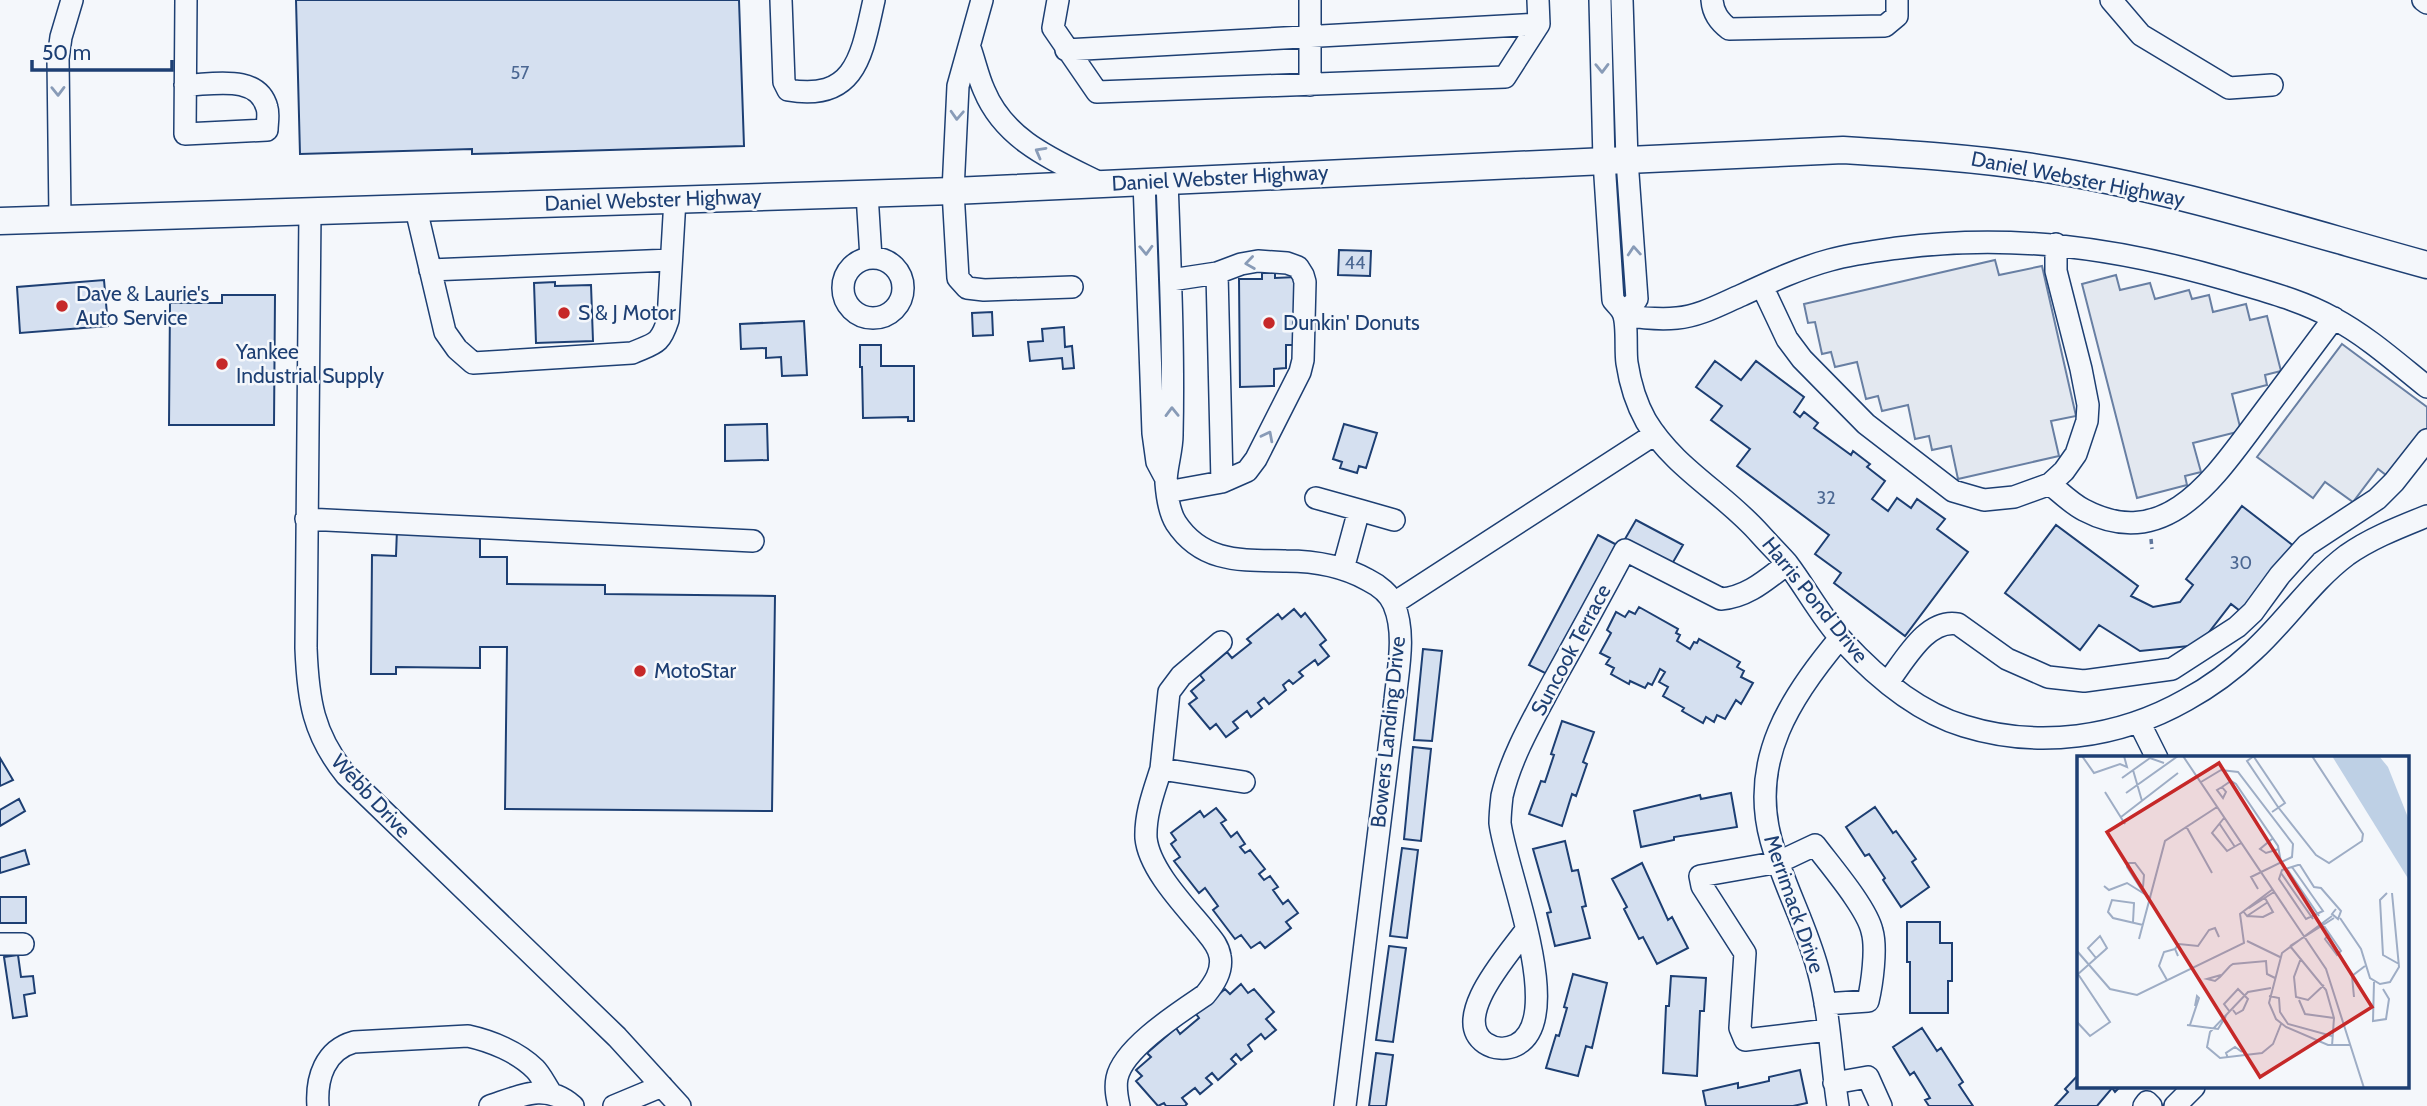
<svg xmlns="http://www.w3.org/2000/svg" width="2427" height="1106" font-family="Cabin,sans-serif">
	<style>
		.parking { fill: #e3e8f0; stroke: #687fa3; stroke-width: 2 }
		.building { fill: #d5e0f0; stroke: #1d3f73; stroke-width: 2 }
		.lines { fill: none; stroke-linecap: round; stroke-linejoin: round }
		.minor-casing { stroke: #1d3f73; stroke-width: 24 }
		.major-casing { stroke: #1d3f73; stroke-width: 29 }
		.path { stroke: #5e769c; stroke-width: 3.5; stroke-dasharray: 5 3.5; stroke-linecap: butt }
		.minor { stroke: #f4f7fb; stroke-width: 21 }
		.major { stroke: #f4f7fb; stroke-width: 26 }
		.oneway { stroke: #889bb7 }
		.poi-dot { fill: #c62828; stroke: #f4f7fb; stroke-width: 2.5 }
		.labels { text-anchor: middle; stroke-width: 5; stroke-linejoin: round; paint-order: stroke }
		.number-label { font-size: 18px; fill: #4b6792 }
		.street-label { font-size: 21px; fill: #1d3f73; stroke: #f4f7fb }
		.poi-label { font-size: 21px; fill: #1d3f73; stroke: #f4f7fb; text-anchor: start }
		.inset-road { fill: none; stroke: #9eadc5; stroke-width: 2 }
		.view { fill: #c62828; fill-opacity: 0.15; stroke: #c62828; stroke-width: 3.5 }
		.inset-edge { fill: none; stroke: #1d3f73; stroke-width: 3.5 }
	</style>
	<rect width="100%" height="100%" fill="#f4f7fb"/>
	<path class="parking" d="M1995,260l4,15 43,-9 34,150 -25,5 8,35 -101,23 -7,-33 -19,4 -3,-14 -14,3 -7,-34 -26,6 -4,-15 -12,3 -9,-37 -22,5 -4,-15 -9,2 -7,-32 -7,1 -4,-19z
		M2116,275l4,15 30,-7 5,16 34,-9 3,9 17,-4 4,17 33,-8 4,16 17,-4 14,55 -16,4 2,10 -35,9 9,37 -48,12 8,29 -16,4 2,9 -50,13 -55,-214z
		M2342,344l85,63v21l-37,50 -12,-9 -25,33 -28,-20 -12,16 -56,-41z"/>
	<path class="building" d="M296,0h443l5,146 -272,8v-5l-172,5z
		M1339,250l32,1 -1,25 -32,-1z
		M1262,273h13v5l21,-1 2,68h-12v23l-12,1v17l-34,1 -1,-108h23z
		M104,280l4,46 -88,7 -3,-46z
		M555,282v4l36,-1 2,56 -57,2 -2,-60z
		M222,295h53l-1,130h-105l1,-122h52z
		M992,312l1,23 -20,1 -1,-23z
		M804,321l3,54 -25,1 -1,-19 -15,1v-10l-25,1 -1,-25z
		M1064,327l1,20 7,-1 2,22 -11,1 -1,-11 -32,3 -2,-19 15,-1 -1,-12z
		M860,345h21v21h33v55h-6v-4l-45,1 -1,-51h-2z
		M1715,361l26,19 15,-19 48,36 -10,15 6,5 4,-5 14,11 -4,5 37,27 2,-4 17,13 -3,3 18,14 -13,18 16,12 9,-13 14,10 6,-9 28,20 -8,10 31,23 -63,84 -71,-53 7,-10 -26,-19 14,-19 -92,-69 13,-17 -39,-29 11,-14 -26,-19z
		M767,424l1,36 -43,1v-36z
		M1344,424l33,9 -11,35 -7,-2 -2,7 -17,-5 2,-6 -9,-3z
		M2242,506l53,41 -51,67 -13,-10 -32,41 -59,6 -41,-26 -19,25 -75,-57 51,-68 82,61 -7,10 22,11 27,-5 13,-17 -7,-6z
		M1636,520l47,25 -11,19 -47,-25z
		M397,529l83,1v27h27v27l98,1v9l170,2 -3,215 -267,-2 2,-162h-27v21l-84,-1v7h-25l1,-119 24,1z
		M1598,535l19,10 -68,130 -20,-10z
		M1639,607l39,22 -2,4 4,2 -3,6 13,8 4,-7 3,1 2,-4 41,23 -3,5 7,4 -3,6 12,6 -12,21 -5,-4 -11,19 -8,-4 -3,7 -8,-5 -3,6 -21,-12 2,-3 -21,-12 5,-9 -9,-5 6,-10 -5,-3 -8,16 -4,-2 -3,5 -15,-7 -1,3 -18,-10 3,-6 -8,-4 4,-6 -10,-5 11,-20 -4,-3 9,-18 9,5 4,-6 6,3z
		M1294,609l7,8 4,-4 21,27 -6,5 9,11 -11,9 -3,-5 -16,12 4,4 -10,8 -4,-4 -6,5 3,5 -17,14 -5,-6 -6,5 4,5 -11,9 -4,-6 -14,11 5,6 -12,9 -10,-13 -6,5 -21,-25 8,-6 -6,-7 13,-11 -4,-5 27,-23 5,6 19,-15 -4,-4 31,-25 4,5z
		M1423,649l19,2 -10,90 -18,-1z
		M1562,721l32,11 -11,30 4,2 -11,32 -4,-2 -10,32 -33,-12 12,-33 4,1 9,-27 -3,-1z
		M1413,747l18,2 -10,92 -17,-2z
		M0,758l13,22 -13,6z
		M1731,793l6,34 -63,10v3l-33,7 -7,-36 66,-16 1,4z
		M19,799l6,12 -25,15v-16z
		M1875,807l18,26 3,-2 20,28 -4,3 17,25 -28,20 -18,-27 2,-2 -16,-24 -4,2 -19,-29z
		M1216,808l10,12 -5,3 10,14 6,-5 8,12 -5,3 5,6 5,-3 15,19 -6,5 5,6 6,-4 8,11 -5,3 10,14 5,-4 10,13 -12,9 5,6 -26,20 -5,-6 -9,6 -10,-13 -6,4 -22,-29 5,-4 -13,-18 -6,5 -25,-32 6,-4 -9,-13 5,-4 -5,-7 29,-22 4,6z
		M1565,841l7,30 6,-1 8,36 -4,1 8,31 -35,8 -8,-33 4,-1 -18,-63z
		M1402,848l16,2 -11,88 -17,-2z
		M25,850l4,14 -29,9v-15z
		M1642,863l26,57 4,-3 16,31 -31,16 -14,-27 -4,2 -15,-30 3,-2 -15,-28z
		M0,897h26v26h-26z
		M1907,922h33v21h12v38h-4v32h-38v-51h-3z
		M1389,946l17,2 -13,94 -17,-2z
		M18,955l3,22 12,-1 2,17 -11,2 3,21 -14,2 -9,-61z
		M1573,974l34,9 -15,65 -6,-2 -8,30 -32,-8 10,-33 3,1 8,-28 -3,-1z
		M1671,976l35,2 -2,33h-4l-3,65 -34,-3 3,-67h3z
		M1241,984l7,9 6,-4 20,23 -8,7 10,11 -11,9 -4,-5 -13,11 4,6 -11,9 -5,-6 -5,5 5,5 -18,16 -6,-7 -6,5 6,6 -12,10 -5,-6 -13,10 5,6 -2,2h-19l-2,-3 -6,3 -22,-25 6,-5 -6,-6 15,-13 -4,-4 29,-25 4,6 19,-16 -3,-4 29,-25 5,5z
		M1922,1028l15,23 4,-3 22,34 -4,3 14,21h-44l-4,-6 5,-2 -16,-26 -4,3 -17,-28z
		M1376,1053l17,2 -7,51h-17z
		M1800,1070l7,33 -14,3h-87l-3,-15 35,-8v5l31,-7v-4z
		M2079,1074v13h41l-5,5 -3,-4 -15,18h-42l13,-14 -3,-3z"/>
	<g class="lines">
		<g class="minor-casing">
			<path id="minor" d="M781,0l3,82 4,8c69,12 74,-37 86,-90
				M982,0l-24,86 -5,105 5,87 9,10 17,2 88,-3
				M1058,0l-5,28 44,64 408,-15 34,-53 -1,-24
				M1310,0v85
				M1600,0l4,161 9,139c3,4 8,8 10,13 5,11 2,37 4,50 3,20 9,40 19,58 29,48 78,72 114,113 9,10 18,19 27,29 19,25 34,54 55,77 33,36 75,72 122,86 74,23 155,12 222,-26 24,-13 47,-30 67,-49 33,-30 58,-69 94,-96 24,-17 53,-28 80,-39
				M1622,0l5,160 10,139 -13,16
				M1712,0c1,13 7,21 17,29l156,-3 12,-10v-16
				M2111,0l30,35 88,53 43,-3
				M2423,0l4,3
				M970,48c5,14 8,29 14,42 21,51 70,70 116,93
				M1066,50l473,-26
				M185,85c26,0 73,-12 82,23 2,6 0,16 0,22l-82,4 1,-134
				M1167,180c3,85 7,171 5,255 0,16 -6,32 -6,48 1,13 3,29 10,40 27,41 68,37 110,38 29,0 57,5 82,19 10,5 22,14 26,25 12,28 4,65 1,95l-50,406
				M1144,181l9,252 4,29 9,17
				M867,194l4,64
				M416,209l29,123 12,17 16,14 159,-10c23,-10 28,-8 36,-33l7,-121
				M310,211l-4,437c2,52 7,86 40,127l271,262 63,69
				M60,218l-2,-159 3,-22 11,-37
				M843 288a30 30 0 1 1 60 0a30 30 0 1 1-60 0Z
				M430,270l241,-10
				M1171,280l46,-7 24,-9 17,-3 29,2 11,4 5,8 2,7 -2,78 -3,12 -44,87 -9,12 -25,11
				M1762,286l25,53 15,20 64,65 87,67 31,9 30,-3 36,-13 14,-13 12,-17 11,-33 1,-16 -7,-36 -25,-98v-27
				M1624,315c18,3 35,5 53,3 23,-2 44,-14 65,-23 28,-13 58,-27 88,-35 22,-6 46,-9 68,-12 115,-15 220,0 330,32 36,11 73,20 105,38 34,18 64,45 94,69
				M2050,484c11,9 22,20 34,26 80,42 128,-29 170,-85 27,-36 53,-71 80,-107
				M1167,492l55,-10 -5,-209
				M1316,498l43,12 -16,59
				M1359,510l35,10
				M306,519l447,22
				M1394,603l261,-169
				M1888,682c17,-22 39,-64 70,-58l49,35 41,18 36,4 88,-12 65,-42 16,-15 27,-37 27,-30 70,-46 17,-17 33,-42
				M2139,722l18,36
				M1161,769l8,-77 12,-16 40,-34
				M1526,930c-17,24 -76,88 -41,113 9,6 21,7 31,2 52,-26 -11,-177 -16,-222 0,-9 1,-18 2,-27 9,-40 33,-80 52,-116 24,-43 48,-87 71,-130l96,49c27,-2 46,-20 66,-35
				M0,944h23
				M1825,1004l43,-3c4,-17 9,-53 4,-70 -5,-23 -42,-66 -57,-86l-36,17 -79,14 2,10 43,67 -5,75 5,12 83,-10
				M1834,1083l34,-6 13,29
				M318,1106c-2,-28 7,-56 36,-64l114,-6c23,5 50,16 67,33 6,6 11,17 16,24
				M490,1106c30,-10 56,-24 83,0
				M614,1106l48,-20
				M1119,1106c-2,-9 -4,-18 -2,-28 6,-30 63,-66 88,-83 9,-11 18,-24 15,-39 -2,-12 -10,-19 -17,-28 -19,-23 -54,-59 -57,-90 -1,-24 8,-47 15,-69l83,13
				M1838,1106c-7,-45 -8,-92 -20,-136 -12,-45 -35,-86 -47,-130 -22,-80 20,-144 69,-202
				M2144,1106l3,-4 4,4
				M2175,1106l19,-19"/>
		</g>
		<g class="major-casing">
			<path id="major" d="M0,221l953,-30 890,-41c66,4 131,8 196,18 132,20 260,62 388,97"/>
		</g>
		<path class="path" d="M2151,539l1,10"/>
		<use href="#minor" class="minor"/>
		<use href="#major" class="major"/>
	</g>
	<defs><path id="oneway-chevron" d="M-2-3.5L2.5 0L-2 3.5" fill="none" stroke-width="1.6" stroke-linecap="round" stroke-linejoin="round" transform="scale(1.75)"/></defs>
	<g class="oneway">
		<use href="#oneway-chevron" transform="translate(1602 68) rotate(89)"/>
		<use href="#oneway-chevron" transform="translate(58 91) rotate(89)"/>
		<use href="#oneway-chevron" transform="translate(957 115) rotate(93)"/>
		<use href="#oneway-chevron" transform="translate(1040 152) rotate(-151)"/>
		<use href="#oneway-chevron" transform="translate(1146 250) rotate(88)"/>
		<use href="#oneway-chevron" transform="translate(1634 251) rotate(-94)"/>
		<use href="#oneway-chevron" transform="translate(1250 263) rotate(172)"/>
		<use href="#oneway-chevron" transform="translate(1172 412) rotate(-91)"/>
		<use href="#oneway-chevron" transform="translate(1268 436) rotate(-63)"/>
	</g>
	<g class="poi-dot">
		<circle cx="62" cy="306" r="7"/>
		<circle cx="564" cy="313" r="7"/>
		<circle cx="1269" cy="323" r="7"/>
		<circle cx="222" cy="364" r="7"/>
		<circle cx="640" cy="671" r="7"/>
	</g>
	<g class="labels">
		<g class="number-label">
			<text x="520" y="79">57</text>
			<text x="1355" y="269">44</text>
			<text x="1826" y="504">32</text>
			<text x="2241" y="569">30</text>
		</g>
		<g class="street-label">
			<text transform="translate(1220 178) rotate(-3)" y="7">Daniel Webster Highway</text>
			<text transform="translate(2078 179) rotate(11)" y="7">Daniel Webster Highway</text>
			<text transform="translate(653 200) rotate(-2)" y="7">Daniel Webster Highway</text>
			<text transform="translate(1815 600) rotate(51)" y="7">Harris Pond Drive</text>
			<text transform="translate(1571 650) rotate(-62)" y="7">Suncook Terrace</text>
			<text transform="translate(1388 732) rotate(-84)" y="7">Bowers Landing Drive</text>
			<text transform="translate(371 796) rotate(47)" y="7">Webb Drive</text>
			<text transform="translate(1794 904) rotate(71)" y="7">Merrimack Drive</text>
		</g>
		<g class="poi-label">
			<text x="76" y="301">Dave &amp; Laurie's<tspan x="76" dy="24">Auto Service</tspan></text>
			<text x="578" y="320">S &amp; J Motor</text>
			<text x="1283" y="330">Dunkin' Donuts</text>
			<text x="236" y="359">Yankee<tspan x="236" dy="24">Industrial Supply</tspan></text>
			<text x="654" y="678">MotoStar</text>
		</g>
	</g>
	<g transform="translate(2077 756)">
		<rect width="332" height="332" fill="#f4f7fb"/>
		<path d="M255,0h47l9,11 21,53v60z" fill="#bed0e5"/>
		<path class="inset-road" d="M5,0l12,17 26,-9 7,3 -3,-11M106,0l143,213 38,119M177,0l-7,5 31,46 38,48 13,8 33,-22 1,-7 -51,-78M177,1l31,46 -13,9M56,14l9,31M45,22l28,-20 14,5M124,26l20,-12 17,2 55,72 -1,13 -41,20 7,12M145,31l4,5 -3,6 -6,-8 5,-3 9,-6 5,3 42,62 3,16M28,36l20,32M49,37l52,-37M44,61l57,-44M147,62l-12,15 15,18 14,-8M142,67l16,24M109,70l26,47M195,83l-12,10 6,4 13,-4M215,111l31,44 -17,8 -27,-40 3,-9 16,-5h2l14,22 7,1 20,23 -3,8 -6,-5 4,-5M210,113l32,47M204,117l32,46M27,130l5,4 18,-7 24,15M66,136l-16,-25 2,-4h6l9,12 -1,12M310,137l-7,7 3,55 16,9M172,152l25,-16M166,155l4,5 21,-14M170,160l16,1 10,-5 -8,-14M255,160l-50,37 -13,50 7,16 10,8 42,18h22M263,162l21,31 9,29 10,6 10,-2 9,-15 -7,-74M56,166l1,-19 -22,-3 -4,12 5,6 30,7M245,167l19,28 -4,4 -12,-16 4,-5M62,183l26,-98 52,-34M170,185l33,16M213,190l36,44 8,28 -2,28M213,190l44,-28M0,195l33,38 27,6 107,-52 -4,-29 33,-25M101,200l-3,-7 4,-5 19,2 11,-16 6,-2 4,9M224,202l-7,19 2,20 12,3 16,-15M0,219l28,-25 2,-2 -7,-12 -12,12 8,10M144,219l-14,4 8,2 5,-4 10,-11 3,-2 33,-3 1,13 8,4M90,224l-8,-14 5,-14 11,-3M297,226l-1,39 13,-2 3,-20 -6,-10M194,232l-23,4 -38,40 -3,15 13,11 42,-5 11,-9 8,-20M192,240l10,2 1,14 8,12 44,12M277,241l-2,-21 13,-10M222,244l6,14 29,4M153,256l-6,-8 14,-15 10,10 -5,11 -7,4 -3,-4M0,266l13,14 20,-14 -32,-48M110,269l31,4 8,-13M113,269l9,-27 -2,-2 -2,10M151,302l-2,-5 9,-6 7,5"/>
		<path class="view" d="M142,7l153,244 -112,70 -153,-245z"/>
		<rect width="332" height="332" class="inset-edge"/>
	</g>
	<path d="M32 60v10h140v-10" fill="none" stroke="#1d3f73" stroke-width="3.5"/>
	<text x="42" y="60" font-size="21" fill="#1d3f73" stroke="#f4f7fb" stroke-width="5" paint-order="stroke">50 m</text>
</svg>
